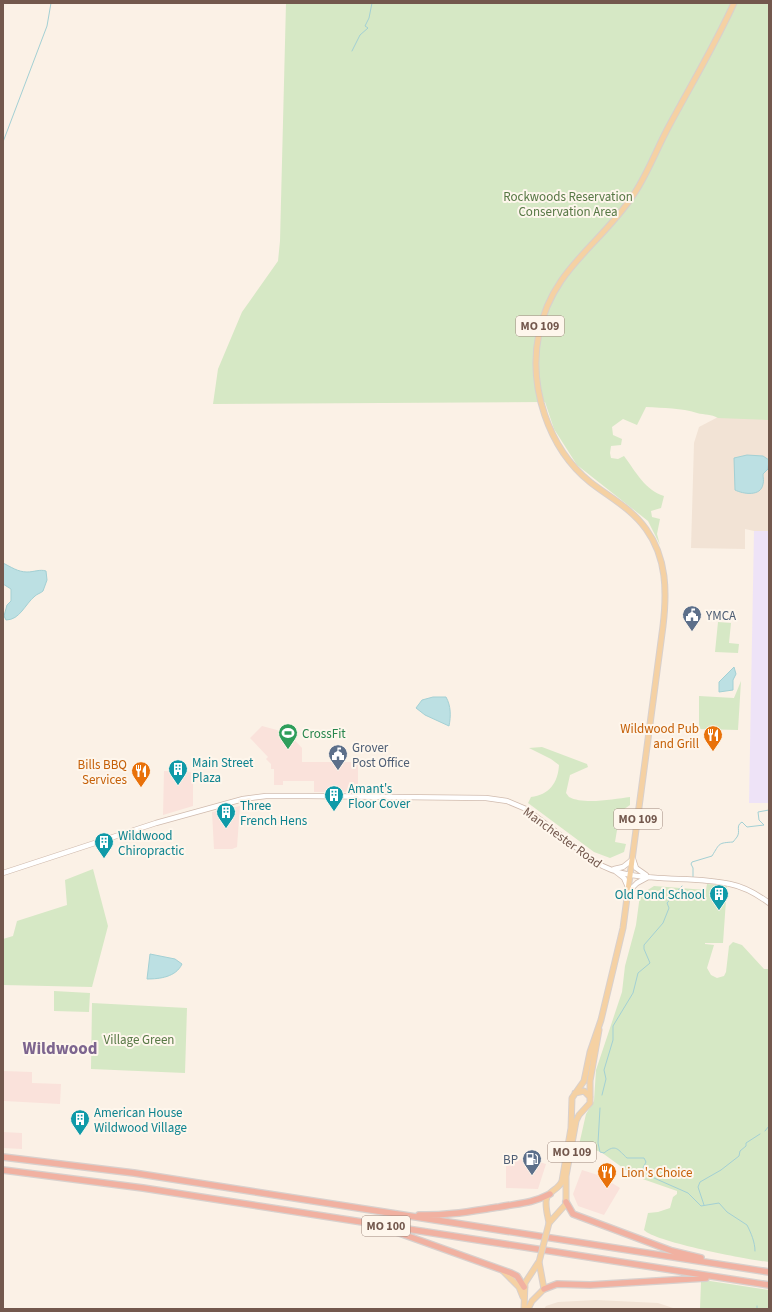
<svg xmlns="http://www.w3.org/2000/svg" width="772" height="1312" font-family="'Source Sans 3',sans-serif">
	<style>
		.residential { fill: #f2e3d5 }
		.commercial { fill: #fae2db }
		.education { fill: #eee3f7 }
		.green { fill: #d6e8c5 }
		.water { fill: #bce0e3; stroke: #a3d0d4 }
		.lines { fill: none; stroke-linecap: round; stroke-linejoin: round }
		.stream { stroke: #a3d0d4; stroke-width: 1 }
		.secondary-casing { stroke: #d0bbae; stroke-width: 6 }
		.primary-casing { stroke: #d8d0cd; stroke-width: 7 }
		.highway-casing { stroke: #d8d0cd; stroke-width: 8 }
		.secondary { stroke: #fff; stroke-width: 4.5 }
		.primary { stroke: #f5d1a3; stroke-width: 5 }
		.highway { stroke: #f1b1a1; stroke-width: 5.5 }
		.primary-bridge-casing { stroke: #d8d0cd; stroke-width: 7; stroke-linecap: butt }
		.primary-bridge { stroke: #f5d1a3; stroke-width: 5 }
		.labels { text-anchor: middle; stroke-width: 4; stroke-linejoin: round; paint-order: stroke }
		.shield { fill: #fef6ec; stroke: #9d877d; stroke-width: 1 }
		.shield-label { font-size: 12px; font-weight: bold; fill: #73584d }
		.park-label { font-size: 13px; fill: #577845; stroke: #fef6ec }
		.service-label { font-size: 13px; fill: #4e5e75; stroke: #fef6ec; text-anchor: start }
		.food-label { font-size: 13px; fill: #c56008; stroke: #fef6ec; text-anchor: end }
		.leisure-label { font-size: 13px; fill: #27864d; stroke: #fef6ec; text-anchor: start }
		.culture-label { font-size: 13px; fill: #0d838f; stroke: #fef6ec; text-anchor: start }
		.street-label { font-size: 13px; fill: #73584d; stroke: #fef6ec }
		.district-label { font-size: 17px; font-weight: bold; fill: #7d658f; stroke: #fef6ec }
	</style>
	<rect width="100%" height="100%" fill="#fbf1e6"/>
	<path class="residential" d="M720,416l49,1v114h-15l-9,-2v20l-54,-1 3,-105 5,-16z
		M596,1300l62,3 18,6h-132l2,-3 12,-4z"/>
	<path class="commercial" d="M262,726l26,7 14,15v14h56v30h-44v-11h-31v4h-9v-16h-3v-5l-5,-5 2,-2 -18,-19z
		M164,771l29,1v34l-30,9z
		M240,806l-3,41 -5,2h-18l-2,-37z
		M3,1071l29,1v11l29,1 -1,20 -56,-3 -1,10z
		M3,1132l19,1v16l-19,-1z
		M511,1159l21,1 14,4 -8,25 -32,-1v-25z
		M582,1170l19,6 19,12 -16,27 -26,-9 -5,-12z"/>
	<path class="education" d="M754,531h15v272h-20z"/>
	<path class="green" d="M286,3h483v417l-51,-2c-7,-4 -13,-3 -21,-5 -16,-5 -33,-5 -51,-6l-9,18 -14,-6 -11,8 1,8 9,4 -1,6 -10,1 -1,7 1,5 7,1 6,-3c12,16 21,34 40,40l-3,12 -10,3 1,6 8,2 -3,15 3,11 -12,-24 -71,-56 -23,-36 -9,-27 -332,2 5,-35 24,-57 36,-51 2,-20z
		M718,622l13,1 -2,20 10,1 -1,9 -23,-1z
		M741,681l-3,49 -39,-1v-33l35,2z
		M542,747l45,17 1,3 -18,8 -4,18 3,4c15,8 45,2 61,0v8l-10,7 -5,30 11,2 -2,8 -14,6 -16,-6 -66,-49 3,-6c18,-2 27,-14 28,-32l-8,-6 -22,-11z
		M93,869l15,57 -16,61 -89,-2v-46l10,-3 4,-15 50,-16 -2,-25z
		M707,884l20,2 -4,57h-18v1l9,1 -7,23 4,7 6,3 7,-2 2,-4 3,-26 4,-4 9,3 22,24h5v293c-20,-2 -114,-20 -125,-32l4,-17 10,-1 12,-4 3,-11 4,-3v-3l-43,-15 -33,-24 -22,-7 7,-31 8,-13 2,-31 26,-78 3,-26 11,-41 4,-30 14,-9 52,4z
		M54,991l36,2 -1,19 -35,-1z
		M92,1003l95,5 -2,65 -94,-4z
		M710,1281l59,9v19h-69l1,-27z"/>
	<path class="water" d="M747,455l16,1 6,4 -1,9 -5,5c0,4 1,7 0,10 -2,13 -20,10 -28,6l-1,-32z
		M3,563c8,4 15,9 24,9 7,0 13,-3 19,-1l1,9 -4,11c-2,2 -6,3 -8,5 -10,8 -15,24 -29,24l-2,-4 3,-11 4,-4v-12l-8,-5z
		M734,667l2,7 -3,6v10l-14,2v-10z
		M433,697h13c5,9 5,19 3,29l-24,-11 -9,-7 6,-8z
		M150,954l25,5 7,5c-6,13 -22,15 -35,15z"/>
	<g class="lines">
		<path class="stream" d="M352,51l8,-16 8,-7 -3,-2 4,-8 3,-15
			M3,142l44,-116 4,-23
			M693,877v-9l-2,-4 1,-2 20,-6c8,-13 6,-13 21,-14 1,-2 3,-3 4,-5 4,-6 -2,-11 5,-15l5,5 17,-2 -5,-5 -1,-8 11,-2
			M602,1095l4,-16 -2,-9 9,-30v-14l20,-33 5,-20 12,-10 -6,-14v-4l19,-22 6,-15 -2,-5 15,-17
			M600,1108l-2,35 2,9 4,1c12,-10 14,-3 23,5h17l2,4 -3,6 3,3h3l5,7 34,15 13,13 18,-3 8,9 20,13c4,8 8,17 8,26
			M765,1131l4,-5
			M704,1205l-6,-18 2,-5 21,-12 18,-14 1,-5 6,-5v-3l14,-9
			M757,1306v3"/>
		<g class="secondary-casing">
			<path id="secondary" d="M614,869l9,-2 10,-8 3,9 10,7
				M615,871l9,7 4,9
				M3,873l153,-50 87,-24 23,-3h41l179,2 21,3 19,8 68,52c36,25 95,13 136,23 15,3 27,10 39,19
				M629,891l8,-8 11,-6"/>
		</g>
		<g class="primary-casing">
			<path id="primary" d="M575,1093l9,-2 6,6
				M549,1223c-1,-7 -5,-19 -2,-26 4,-7 12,-8 15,-16l9,-53 1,-30 12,-17 6,-29 11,-32 22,-92 40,-302c4,-34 4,-68 -17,-97 -15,-21 -37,-32 -56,-47 -42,-34 -62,-96 -51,-149 13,-65 62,-88 95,-139 14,-21 23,-46 35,-68 22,-41 46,-81 65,-123
				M549,1223l17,-19v-28l10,-55 3,-6 11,-12v-22l9,-51
				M503,1271l16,16 4,10
				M524,1309l1,-26 13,-20
				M528,1309l4,-8 12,-12 -5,-27"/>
		</g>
		<g class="highway-casing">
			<path id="highway" d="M3,1157l131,16 635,99
				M3,1170l140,18 626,97
				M566,1202l7,12 99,37 29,7
				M419,1215c27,1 53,-4 80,-8 21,-4 31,-3 51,-13
				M388,1229l123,44 6,3 7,11
				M544,1289l13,-5 33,1 116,-7"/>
		</g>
		<use href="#secondary" class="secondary"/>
		<use href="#primary" class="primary"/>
		<use href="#highway" class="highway"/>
		<g class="primary-bridge-casing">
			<path id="primary-bridge" d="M539,1262l10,-39"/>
		</g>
		<use href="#primary-bridge" class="primary-bridge"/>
	</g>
	<defs>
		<g id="civic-pin" transform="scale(1)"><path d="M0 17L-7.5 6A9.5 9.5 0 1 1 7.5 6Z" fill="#5c6f8a" stroke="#fef6ec"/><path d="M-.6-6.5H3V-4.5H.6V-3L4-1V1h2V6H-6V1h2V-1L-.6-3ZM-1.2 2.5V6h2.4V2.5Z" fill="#fff"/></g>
		<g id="stadium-pin" transform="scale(1)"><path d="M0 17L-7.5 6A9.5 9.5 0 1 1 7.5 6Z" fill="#2e9e5b" stroke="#fef6ec"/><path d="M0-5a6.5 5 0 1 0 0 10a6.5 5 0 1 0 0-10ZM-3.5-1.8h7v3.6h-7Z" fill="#fff"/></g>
		<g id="restaurant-pin" transform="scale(1)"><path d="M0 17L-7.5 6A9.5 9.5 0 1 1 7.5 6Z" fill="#e8710a" stroke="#fef6ec"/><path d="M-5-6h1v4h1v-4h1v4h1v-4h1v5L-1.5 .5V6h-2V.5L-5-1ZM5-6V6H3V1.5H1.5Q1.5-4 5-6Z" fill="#fff"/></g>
		<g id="building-pin" transform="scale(1)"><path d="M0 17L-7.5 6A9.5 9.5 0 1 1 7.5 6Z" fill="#0f9aa8" stroke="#fef6ec"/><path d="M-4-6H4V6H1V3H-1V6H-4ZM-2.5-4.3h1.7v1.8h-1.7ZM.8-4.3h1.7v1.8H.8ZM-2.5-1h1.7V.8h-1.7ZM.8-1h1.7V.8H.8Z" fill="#fff"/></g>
		<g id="fuel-pin" transform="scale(1)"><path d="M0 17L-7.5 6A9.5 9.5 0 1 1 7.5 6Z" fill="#5c6f8a" stroke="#fef6ec"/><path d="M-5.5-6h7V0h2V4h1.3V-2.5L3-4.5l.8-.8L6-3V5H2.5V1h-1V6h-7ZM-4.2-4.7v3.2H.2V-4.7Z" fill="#fff"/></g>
	</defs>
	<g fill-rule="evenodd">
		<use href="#civic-pin" x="692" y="615"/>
		<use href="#stadium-pin" x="288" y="733"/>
		<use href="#restaurant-pin" x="713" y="735"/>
		<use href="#civic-pin" x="338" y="754"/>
		<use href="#building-pin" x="178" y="769"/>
		<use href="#restaurant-pin" x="141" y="771"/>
		<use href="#building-pin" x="334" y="795"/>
		<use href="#building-pin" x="226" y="812"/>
		<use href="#building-pin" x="104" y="842"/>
		<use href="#building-pin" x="719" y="894"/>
		<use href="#building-pin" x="80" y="1119"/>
		<use href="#fuel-pin" x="532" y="1159"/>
		<use href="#restaurant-pin" x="607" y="1172"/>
	</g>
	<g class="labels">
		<g class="shield">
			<rect x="516" y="316" width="48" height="20" rx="3"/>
			<rect x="614" y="809" width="48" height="20" rx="3"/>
			<rect x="548" y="1142" width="48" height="20" rx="3"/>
			<rect x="362" y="1216" width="48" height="20" rx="3"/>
		</g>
		<g class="shield-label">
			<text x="540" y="330">MO 109</text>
			<text x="638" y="823">MO 109</text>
			<text x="572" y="1156">MO 109</text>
			<text x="386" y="1230">MO 100</text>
		</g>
		<g class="park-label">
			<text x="568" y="201">Rockwoods Reservation<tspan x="568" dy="15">Conservation Area</tspan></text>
			<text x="139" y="1044">Village Green</text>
		</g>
		<g class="service-label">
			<text x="706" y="620">YMCA</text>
			<text x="352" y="752">Grover<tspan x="352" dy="15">Post Office</tspan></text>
			<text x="518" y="1164" text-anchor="end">BP</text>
		</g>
		<g class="food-label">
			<text x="699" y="733">Wildwood Pub<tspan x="699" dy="15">and Grill</tspan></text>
			<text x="127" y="769">Bills BBQ<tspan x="127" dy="15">Services</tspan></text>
			<text x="621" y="1177" text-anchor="start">Lion's Choice</text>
		</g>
		<g class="leisure-label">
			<text x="302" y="738">CrossFit</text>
		</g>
		<g class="culture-label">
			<text x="192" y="767">Main Street<tspan x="192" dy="15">Plaza</tspan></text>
			<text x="348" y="793">Amant's<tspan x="348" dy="15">Floor Cover</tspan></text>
			<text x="240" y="810">Three<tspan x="240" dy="15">French Hens</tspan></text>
			<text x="118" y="840">Wildwood<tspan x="118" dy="15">Chiropractic</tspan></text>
			<text x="705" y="899" text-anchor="end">Old Pond School</text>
			<text x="94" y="1117">American House<tspan x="94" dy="15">Wildwood Village</tspan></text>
		</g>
		<g class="street-label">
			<text transform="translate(563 837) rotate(36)" y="5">Manchester Road</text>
		</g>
		<g class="district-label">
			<text x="60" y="1054">Wildwood</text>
		</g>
	</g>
	<rect width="772" height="1312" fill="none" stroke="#73584d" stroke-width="8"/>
</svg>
